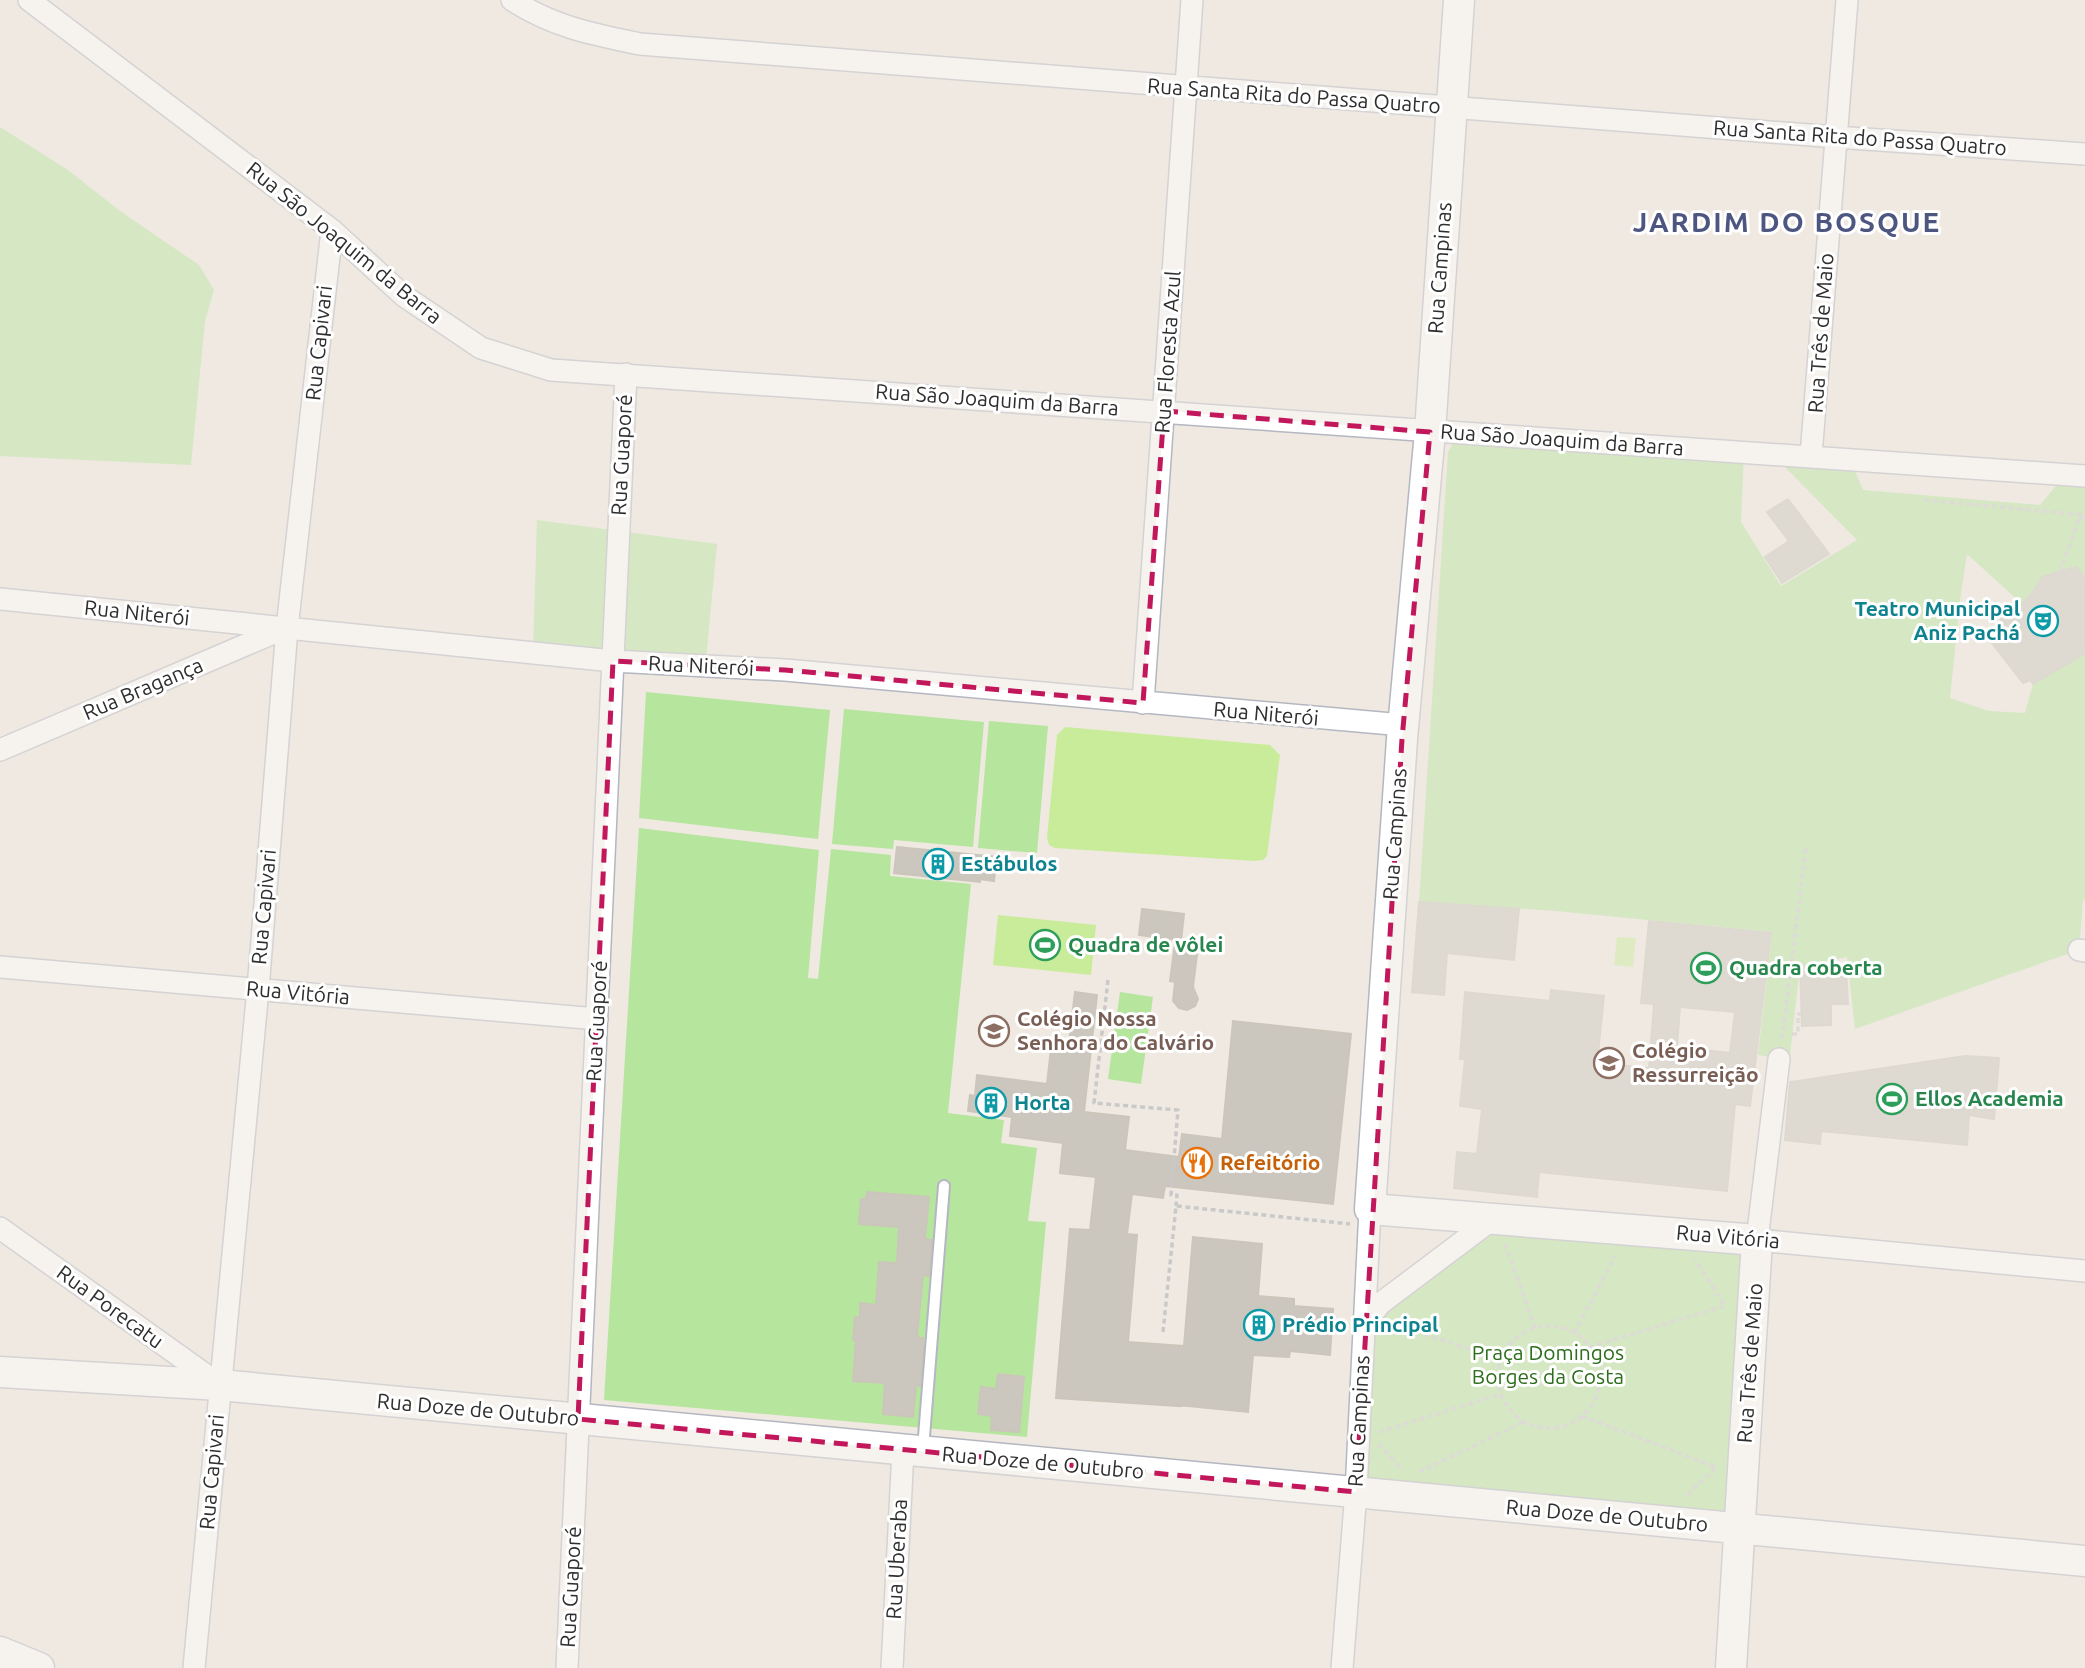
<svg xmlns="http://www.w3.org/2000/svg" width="2085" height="1668" font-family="Ubuntu,sans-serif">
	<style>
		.green { fill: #b6e59e }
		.pitch { fill: #c9ec9a }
		.building { fill: #cbc7bf; stroke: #cbc5ba; stroke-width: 2; fill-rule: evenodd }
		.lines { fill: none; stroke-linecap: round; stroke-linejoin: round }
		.lane-casing { stroke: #b4b7c1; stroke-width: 14 }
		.street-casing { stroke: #b4b7c1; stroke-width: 24 }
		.secondary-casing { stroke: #b4b7c1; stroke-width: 33 }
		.path { stroke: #c9c9c9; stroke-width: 3.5; stroke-dasharray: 5 3.5; stroke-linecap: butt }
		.lane { stroke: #fff; stroke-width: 10 }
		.street { stroke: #fff; stroke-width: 21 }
		.secondary { stroke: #fff; stroke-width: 30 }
		.marked { fill: none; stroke: #c2185b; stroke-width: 5; stroke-dasharray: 14 9; stroke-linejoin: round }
		.labels { text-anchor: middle; stroke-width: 6; stroke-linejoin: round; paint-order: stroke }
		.street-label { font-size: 21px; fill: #2e2e2e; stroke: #fff }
		.culture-label { font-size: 21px; font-weight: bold; fill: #0d838f; stroke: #fff; text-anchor: start }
		.leisure-label { font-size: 21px; font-weight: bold; fill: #27864d; stroke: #fff; text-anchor: start }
		.education-label { font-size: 21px; font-weight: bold; fill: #785e54; stroke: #fff; text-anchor: start }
		.food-label { font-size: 21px; font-weight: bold; fill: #c56008; stroke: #fff; text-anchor: start }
		.park-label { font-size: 21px; fill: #2c6e1b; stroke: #fff }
		.district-label { font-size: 28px; font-weight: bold; letter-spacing: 2px; fill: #4d5680; stroke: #fff }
	</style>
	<rect width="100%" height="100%" fill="#efe9e1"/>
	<path class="green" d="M0,127l68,43 52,41 79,54 15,25 -9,31 -14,144 -191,-9z
		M1456,438l288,14 -3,70 40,64 76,-46 -85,-86 78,5 13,31 177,15 25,-30 20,1v102l-11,-13 -5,19 -9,-12 -17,5 -10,15 -11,12 -55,-50 -6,39 -11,105 39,13 36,2 8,-29 52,-31v247l-2,1 -4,49 -224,79 -8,-72 -47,9 -10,89 -5,4 -27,-4 14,-123 -216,-21 -137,-9 29,-450z
		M537,520l180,24 -12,126 -172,-17z
		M646,692l184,18 -12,129 -179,-21z
		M844,709l140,13 -11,125 -79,-7 -1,9 -61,-5z
		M989,721l59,5 -11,127 -59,-5z
		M639,828l180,22 -11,128 10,1 13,-130 60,6 -1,21 81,8 -23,229 56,7 -3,23 36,5 -9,73 18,1 -19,215 -423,-37z
		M1120,992l33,5 -12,87 -33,-5z
		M1498,1226l247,23 -11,265 -369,-29 8,-163z"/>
	<path class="pitch" d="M1065,727l205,18 10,10 -13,101 -4,4 -8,1 -200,-13 -6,-3 -2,-7 10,-103z
		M998,915l98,10 -5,50 -98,-10z
		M1617,937l19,1 -3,29 -19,-2z"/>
	<path class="building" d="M1788,499l41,55 -47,29 -17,-26 24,-16 -22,-29z
		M2076,567l9,11v75l-52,31 -3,-4 -7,3 -35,-45 7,-11 7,1 -2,-13 22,-11 11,-12 9,-15z
		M897,847l100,10 -3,24 -14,-2v3l-86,-9z
		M1419,902l100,7 -5,51 -67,-7 -3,42 -32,-3z
		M1142,909l42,5 -3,27 -42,-6z
		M1649,921l122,12 -21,173 -15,-2 -8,87 -188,-19 -2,25 -83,-9 3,-36 20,2 5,-45 -22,-3 5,-47h-5l5,-67 85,9 1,-11 53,6 -7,67 52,5 5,-64 -13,-1zM1680,1007l55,5 -5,41 -53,-6z
		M1175,943l23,3 -5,41 5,12 -3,7 -8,4 -8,-2 -6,-7 2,-19 -5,-1z
		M1800,966l46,2 2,36h-17v21l-29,1z
		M1075,992l22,3 -13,117 45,5 -4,33 54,7 3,-23 40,5 11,-118 118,13 -18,170 -168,-18 -2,12 -31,-4 -5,40 10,1 -9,107 56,4 9,-109 69,7 -4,52 36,3v7l39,3 -3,46 -40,-4 -1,6 -36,-2 -5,57 -70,-7 1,1 -123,-8 14,-169 20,1 6,-53 -36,-4 3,-30 -53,-7 2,-19 -44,-6 2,-16 5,1 2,-21 70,9 4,-35 17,2z
		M1965,1056l34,2 -5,61 -25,-4 -2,30 -146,-14 -1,13 -35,-4 5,-58z
		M867,1192l62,5 -4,42 7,1 -3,36 -6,-1 -6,62 6,1v16l-3,32h-4l-3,31 -30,-3 2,-31 -32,-2 3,-41h-3l2,-23 5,1v-15l16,2 3,-43 18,1 2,-36 -40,-3 2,-25h5z
		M998,1374l26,3 -5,55 -28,-2 1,-14 -14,-2 3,-27 15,2z"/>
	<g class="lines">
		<g class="lane-casing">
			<path id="lane" d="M923,1449l21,-263"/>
		</g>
		<g class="street-casing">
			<path id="street" d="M29,0l303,230 72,66 77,52 70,22 1534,106
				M512,0c42,27 80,34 128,44l1195,93 250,17
				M1811,456l36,-456
				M0,599l613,62 172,9 618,55
				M1143,703l49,-703
				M0,750l285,-122
				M2079,950l6,1
				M0,967l597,52
				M1779,1059l-22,181 328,31
				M0,1228l220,157
				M1364,1324l17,-21 113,-85
				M194,1668l64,-679 29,-361 45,-398
				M567,1668l59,-1294
				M892,1668l11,-218
				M1342,1668l14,-176 14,-283"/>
		</g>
		<g class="secondary-casing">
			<path id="secondary" d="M1459,0l-29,432 -28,307 -32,470 387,31 -26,428
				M0,1372l220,13 1865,176
				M0,1652l39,16"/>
		</g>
		<path class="path" d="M1924,500l161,15
			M2080,515l5,7
			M2060,572l20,-57
			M1108,980l-14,123 84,7 -7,85h6l-1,11
			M1792,1034h6v-20h3
			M1782,1039l24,-192
			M1505,1244l30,84
			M1392,1324l109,35
			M1498 1377a51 51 0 1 1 102 0a51 51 0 1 1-102 0Z
			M1163,1332l13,-126 174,18
			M1574,1333l42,-78
			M1589,1347l136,-41 -30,-47
			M1582,1416l134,51 -31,31
			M1379,1432l122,-38
			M1379,1444l23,26
			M1419,1472l105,-50"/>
		<use href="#lane" class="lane"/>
		<use href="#street" class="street"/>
		<use href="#secondary" class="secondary"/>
	</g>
	<path d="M0 0H2085V1668H0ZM1164,411l266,21 -28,307 -46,753 -778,-73 35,-758 172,9 358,33z" fill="#efe9e1" fill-opacity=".55" fill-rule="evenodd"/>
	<path class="marked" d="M1164,411l266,21 -28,307 -46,753 -778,-73 35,-758 172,9 358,33z"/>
	<defs>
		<g id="theatre-ring" transform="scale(1.575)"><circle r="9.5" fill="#fff" stroke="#0f9aa8" stroke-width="1.5"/><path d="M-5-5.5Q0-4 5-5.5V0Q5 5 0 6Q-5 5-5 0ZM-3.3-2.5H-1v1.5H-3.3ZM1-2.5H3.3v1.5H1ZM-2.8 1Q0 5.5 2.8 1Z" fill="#0f9aa8"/></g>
		<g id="building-ring" transform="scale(1.575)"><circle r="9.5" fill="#fff" stroke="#0f9aa8" stroke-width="1.5"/><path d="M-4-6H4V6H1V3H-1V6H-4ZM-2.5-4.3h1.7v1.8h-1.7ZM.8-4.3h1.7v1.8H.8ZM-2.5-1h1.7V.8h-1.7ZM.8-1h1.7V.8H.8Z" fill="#0f9aa8"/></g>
		<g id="stadium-ring" transform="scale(1.575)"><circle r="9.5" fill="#fff" stroke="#2e9e5b" stroke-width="1.5"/><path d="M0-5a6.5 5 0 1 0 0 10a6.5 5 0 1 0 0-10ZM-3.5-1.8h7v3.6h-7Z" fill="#2e9e5b"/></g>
		<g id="school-ring" transform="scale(1.575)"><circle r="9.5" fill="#fff" stroke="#8d6e63" stroke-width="1.5"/><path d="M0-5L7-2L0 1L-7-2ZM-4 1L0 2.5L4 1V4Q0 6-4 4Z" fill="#8d6e63"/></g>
		<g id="restaurant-ring" transform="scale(1.575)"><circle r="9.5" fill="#fff" stroke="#e8710a" stroke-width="1.5"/><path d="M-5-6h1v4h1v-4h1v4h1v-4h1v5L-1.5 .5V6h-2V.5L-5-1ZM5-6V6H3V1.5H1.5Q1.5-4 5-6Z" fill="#e8710a"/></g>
	</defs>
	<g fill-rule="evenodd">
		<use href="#theatre-ring" x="2043" y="621"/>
		<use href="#building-ring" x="938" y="864"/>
		<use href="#stadium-ring" x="1045" y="945"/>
		<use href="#stadium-ring" x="1706" y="968"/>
		<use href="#school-ring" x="994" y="1031"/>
		<use href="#school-ring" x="1609" y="1063"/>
		<use href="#stadium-ring" x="1892" y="1099"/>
		<use href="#building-ring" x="991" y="1103"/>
		<use href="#restaurant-ring" x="1197" y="1163"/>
		<use href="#building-ring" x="1259" y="1325"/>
	</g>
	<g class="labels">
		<g class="street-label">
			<text transform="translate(1294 96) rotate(4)" y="7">Rua Santa Rita do Passa Quatro</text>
			<text transform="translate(1860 138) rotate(4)" y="7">Rua Santa Rita do Passa Quatro</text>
			<text transform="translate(344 243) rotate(39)" y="7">Rua São Joaquim da Barra</text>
			<text transform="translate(1440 268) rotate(-86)" y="7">Rua Campinas</text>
			<text transform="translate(1821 333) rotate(-86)" y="7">Rua Três de Maio</text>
			<text transform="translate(319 343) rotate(-84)" y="7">Rua Capivari</text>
			<text transform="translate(1168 352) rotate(-86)" y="7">Rua Floresta Azul</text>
			<text transform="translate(997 400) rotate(4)" y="7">Rua São Joaquim da Barra</text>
			<text transform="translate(1562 440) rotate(4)" y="7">Rua São Joaquim da Barra</text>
			<text transform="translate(622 455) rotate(-87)" y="7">Rua Guaporé</text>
			<text transform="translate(137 613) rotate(6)" y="7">Rua Niterói</text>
			<text transform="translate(701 666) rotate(3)" y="7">Rua Niterói</text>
			<text transform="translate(143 689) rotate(-23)" y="7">Rua Bragança</text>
			<text transform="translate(1266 714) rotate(5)" y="7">Rua Niterói</text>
			<text transform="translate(1395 834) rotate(-86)" y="7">Rua Campinas</text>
			<text transform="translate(264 907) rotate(-85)" y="7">Rua Capivari</text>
			<text transform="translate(298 993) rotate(5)" y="7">Rua Vitória</text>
			<text transform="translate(597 1021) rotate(-87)" y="7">Rua Guaporé</text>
			<text transform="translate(1728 1237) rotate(5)" y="7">Rua Vitória</text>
			<text transform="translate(110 1307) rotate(36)" y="7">Rua Porecatu</text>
			<text transform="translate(1750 1363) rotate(-86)" y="7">Rua Três de Maio</text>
			<text transform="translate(478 1410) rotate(5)" y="7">Rua Doze de Outubro</text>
			<text transform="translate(1359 1421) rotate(-87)" y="7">Rua Campinas</text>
			<text transform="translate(1043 1463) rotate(5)" y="7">Rua Doze de Outubro</text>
			<text transform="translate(212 1472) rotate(-85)" y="7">Rua Capivari</text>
			<text transform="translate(1607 1516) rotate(5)" y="7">Rua Doze de Outubro</text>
			<text transform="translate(897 1559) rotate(-87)" y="7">Rua Uberaba</text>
			<text transform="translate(571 1587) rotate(-87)" y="7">Rua Guaporé</text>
		</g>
		<g class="culture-label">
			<text x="2020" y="616" text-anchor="end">Teatro Municipal<tspan x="2020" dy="24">Aniz Pachá</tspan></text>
			<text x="961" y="871">Estábulos</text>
			<text x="1014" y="1110">Horta</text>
			<text x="1282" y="1332">Prédio Principal</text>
		</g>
		<g class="leisure-label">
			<text x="1068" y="952">Quadra de vôlei</text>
			<text x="1729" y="975">Quadra coberta</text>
			<text x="1915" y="1106">Ellos Academia</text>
		</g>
		<g class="education-label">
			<text x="1017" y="1026">Colégio Nossa<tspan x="1017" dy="24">Senhora do Calvário</tspan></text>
			<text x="1632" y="1058">Colégio<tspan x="1632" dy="24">Ressurreição</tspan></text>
		</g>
		<g class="food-label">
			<text x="1220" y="1170">Refeitório</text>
		</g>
		<g class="park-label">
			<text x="1548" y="1360">Praça Domingos<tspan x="1548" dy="24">Borges da Costa</tspan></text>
		</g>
		<g class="district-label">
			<text x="1787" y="232">JARDIM DO BOSQUE</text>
		</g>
	</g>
</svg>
